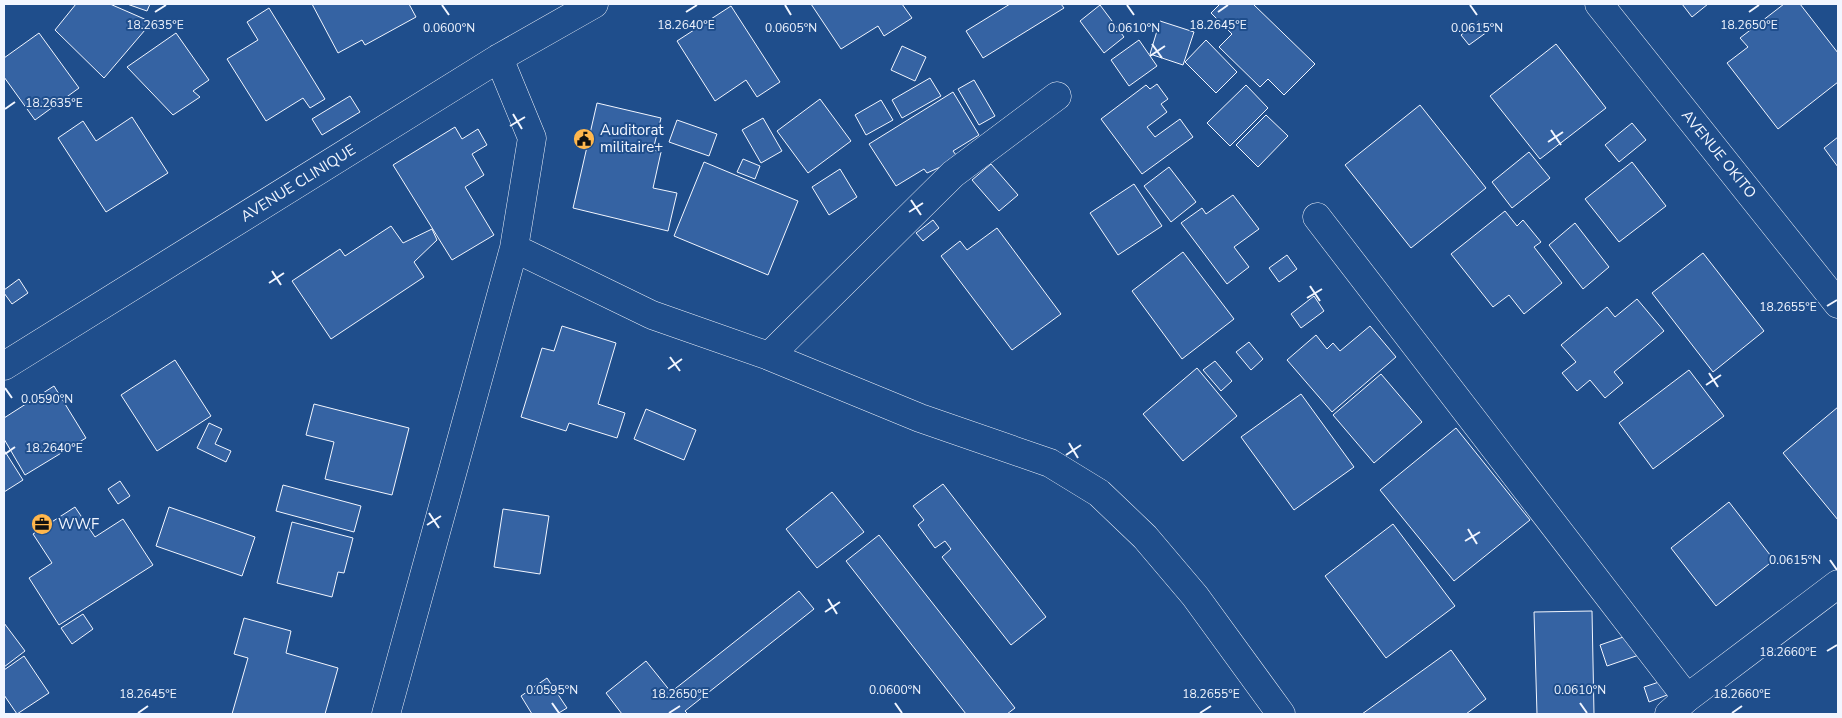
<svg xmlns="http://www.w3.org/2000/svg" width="1842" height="718" font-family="'Nunito Sans',sans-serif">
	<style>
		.building { fill: #3563a3; stroke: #f2f6ff }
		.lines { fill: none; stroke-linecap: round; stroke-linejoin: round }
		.minor-casing { stroke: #f2f6ff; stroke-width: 29 }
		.minor { stroke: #1f4e8c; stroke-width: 28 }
		.ticks { fill: none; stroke: #f2f6ff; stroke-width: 2 }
		.labels { text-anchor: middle; stroke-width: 4; stroke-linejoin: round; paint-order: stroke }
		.poi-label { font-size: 15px; fill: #f2f6ff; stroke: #1f4e8c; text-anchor: start }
		.street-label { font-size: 15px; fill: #f2f6ff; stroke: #1f4e8c }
		.ticks-label { font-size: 12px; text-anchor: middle; fill: #f2f6ff; stroke: #1f4e8c; stroke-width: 4; stroke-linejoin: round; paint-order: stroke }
	</style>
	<rect width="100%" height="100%" fill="#1f4e8c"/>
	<path class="building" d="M76,4h34l39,17 -4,9 -41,48 -49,-48z
		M127,4h23l-3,7z
		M312,4h97l7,13 -51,28 -3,-5 -24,13z
		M811,4h91l10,14 -28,18 -6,-10 -37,23z
		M1010,4h51l3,4 -81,50 -17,-27z
		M1220,4h33l62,60 -31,31 -16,-16 -8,8 -41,-40 13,-13 -21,-21z
		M1682,4h26l-16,13z
		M1784,4h16l38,49v29l-60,47 -51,-66 21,-16 -8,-9z
		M1100,5l24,32 -20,16 -24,-32z
		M731,6l49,76 -23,15 -11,-17 -31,21 -38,-60z
		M269,8l56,91 -15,9 -7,-10 -37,23 -39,-62 31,-19 -11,-18z
		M1160,21l34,11 -11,33 -33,-11z
		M1479,21l8,11 -18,13 -8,-10z
		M39,33l40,55 -44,32 -31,-43v-19z
		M176,33l33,47 -16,11 7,6 -27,18 -46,-48z
		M1139,40l18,26 -28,20 -18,-26z
		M1206,40l31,32 -21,21 -31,-31z
		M1556,44l50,64 -66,51 -50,-63z
		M902,46l24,11 -11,24 -24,-11z
		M930,78l11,18 -39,22 -10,-18z
		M974,80l21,36 -16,9 -21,-36z
		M1157,84l11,15 -7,5 6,8 -20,15 8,10 25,-18 13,18 -51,37 -41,-55 45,-34 4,4z
		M1246,85l22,23 -38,38 -23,-23z
		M953,92l26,43 -26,16 3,4 -11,10 -18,8 -3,-4 -28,17 -27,-42z
		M350,96l10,16 -38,23 -10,-16z
		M820,99l31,42 -43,32 -31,-42z
		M881,100l12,20 -27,15 -11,-20z
		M597,103l64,15 -8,32 8,2 -8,36 24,5 -9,38 -95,-23z
		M1420,105l66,83 -75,60 -66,-83z
		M1266,115l22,21 -30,31 -22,-22z
		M132,117l36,56 -62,39 -48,-74 25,-17 13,20z
		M763,118l19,33 -21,12 -19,-33z
		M677,120l40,14 -8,22 -40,-14z
		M1632,123l14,17 -27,22 -14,-17z
		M455,127l7,12 16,-10 9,16 -15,9 12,21 -19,12 29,48 -42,25 -59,-95z
		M1838,137v30l-14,-19z
		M1529,152l21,26 -38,30 -20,-26z
		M743,159l17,7 -5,13 -18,-7z
		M704,162l94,39 -30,74 -94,-39z
		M1632,162l34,44 -47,36 -34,-43z
		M991,164l27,31 -19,16 -27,-31z
		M1169,167l27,35 -25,20 -27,-36z
		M840,169l17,28 -28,18 -17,-28z
		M1134,184l28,42 -44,29 -28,-42z
		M1233,195l26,34 -25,18 15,20 -22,17 -46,-61 21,-15 4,6z
		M1505,211l12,15 6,-6 18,22 -7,5 28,36 -38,31 -15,-19 -16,12 -42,-53z
		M933,220l6,8 -16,13 -7,-8z
		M1575,223l34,44 -26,22 -34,-44z
		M391,226l12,17 29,-14 5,11 -23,22 10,15 -93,62 -39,-58 48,-32 5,7z
		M997,228l64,86 -49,36 -71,-94 19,-15 7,9z
		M1183,252l51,67 -52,40 -50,-68z
		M1703,253l61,78 -51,41 -61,-79z
		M1287,255l10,14 -18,13 -10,-14z
		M19,279l9,14 -16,11 -8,-11v-3z
		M1314,296l10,15 -23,17 -10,-14z
		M1637,299l27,32 -50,41 9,11 -18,15 -15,-18 -13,11 -15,-18 14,-11 -15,-17 46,-38 8,10z
		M562,326l54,17 -18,61 27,9 -8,25 -48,-15 -3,8 -45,-14 21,-69 12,3z
		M1370,326l26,31 -64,55 -45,-52 29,-25 11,14 6,-6 7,8z
		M1249,342l14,17 -12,11 -15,-18z
		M175,360l36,56 -54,35 -36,-56z
		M1215,361l17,20 -11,10 -18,-21z
		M1197,368l40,48 -54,45 -40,-47z
		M1689,370l35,46 -71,53 -34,-46z
		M1381,374l41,48 -48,41 -41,-48z
		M54,386l32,52 -61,37 -21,-36v-21z
		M1301,394l53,73 -60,43 -53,-73z
		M314,404l95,24 -17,67 -67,-16 9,-37 -28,-7z
		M1838,407v113l-55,-67z
		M646,409l50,21 -12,30 -50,-21z
		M209,423l13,6 -7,15 16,7 -5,11 -29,-14z
		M1456,428l74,92 -76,61 -74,-91z
		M4,450l19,30 -19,12z
		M120,481l10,15 -12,8 -10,-15z
		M943,484l103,133 -35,28 -69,-88 9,-8 -6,-8 -10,7 -17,-23 6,-5 -11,-14z
		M283,485l78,21 -7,26 -78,-21z
		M832,492l32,40 -47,36 -31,-39z
		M1729,502l45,58 -58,46 -45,-58z
		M75,507l20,30 28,-18 30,46 -94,60 -30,-47 23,-15 -19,-29z
		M169,507l86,30 -13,39 -86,-30z
		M503,509l46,7 -9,58 -46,-7z
		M292,522l61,16 -9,35 -6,-1 -6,25 -55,-14z
		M1393,524l62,82 -69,52 -61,-82z
		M879,535l136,173 -8,6h-41l-120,-153z
		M799,591l15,18 -129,102 3,3h-66l-16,-21 40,-32 25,31z
		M1592,611l2,103h-57l-3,-102z
		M83,614l10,15 -21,15 -11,-16z
		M244,618l47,13 -5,22 52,15 -13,46h-93l16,-56 -14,-4z
		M4,623l21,28 -21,16z
		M1632,634l7,21 -32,11 -7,-21z
		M1451,650l35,49 -20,15h-104z
		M24,656l25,37 -32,21 -13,-19v-25z
		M547,678l20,30 -10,6h-25l-11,-18z
		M1662,681l5,14 -18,7 -5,-15z"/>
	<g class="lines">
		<g class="minor-casing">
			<path id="minor" d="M1599,4l239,300
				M1317,217l370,481
				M514,248l138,67 117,41 151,62 130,45 49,30 46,44 50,59 86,118
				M769,356l184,-182 104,-78
				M4,366l495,-308 95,-54
				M386,714l128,-466 18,-110 -33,-80
				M1669,714l18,-16 151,-114"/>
		</g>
		<use href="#minor" class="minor"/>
	</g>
	<path class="ticks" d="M442,5l7,10M785,5l6,10M1127,5l7,10M1470,5l7,10M155,12l11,-7M686,12l11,-7M1218,12l10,-7M1749,12l10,-7M1152,44l10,14M1150,56l15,-10M5,109l10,-7M513,114l9,15M510,126l15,-9M1551,130l10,15M1548,142l15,-10M911,200l10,15M909,212l14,-9M272,271l9,14M269,283l15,-10M1310,286l10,15M1307,298l15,-9M1827,306l10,-6M670,357l10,14M668,369l14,-10M1709,373l9,14M1706,385l15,-10M5,388l7,10M1069,443l9,15M5,454l10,-7M1066,455l15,-10M429,513l10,15M427,525l14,-9M1468,529l9,15M1465,541l15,-9M1830,560l7,10M828,599l9,15M825,612l15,-10M1827,651l10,-6M552,703l7,10M895,703l7,10M1580,703l7,10M138,713l10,-7M669,713l11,-7M1200,713l11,-7M1732,713l10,-7"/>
	<defs>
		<g id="civic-disc" transform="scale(1.125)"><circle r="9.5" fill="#ffb74d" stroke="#1f4e8c"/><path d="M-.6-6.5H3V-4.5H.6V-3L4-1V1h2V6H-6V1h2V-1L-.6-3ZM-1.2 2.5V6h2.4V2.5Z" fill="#111"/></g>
		<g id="office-disc" transform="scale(1.125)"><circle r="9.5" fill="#ffb74d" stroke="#1f4e8c"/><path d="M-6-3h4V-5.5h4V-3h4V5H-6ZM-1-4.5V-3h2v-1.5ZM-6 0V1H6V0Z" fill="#111"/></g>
	</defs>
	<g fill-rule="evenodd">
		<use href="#civic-disc" x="584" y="139"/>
		<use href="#office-disc" x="42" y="524"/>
	</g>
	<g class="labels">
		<g class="poi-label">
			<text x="600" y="135">Auditorat<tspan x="600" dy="17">militaire+</tspan></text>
			<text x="58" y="529">WWF</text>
		</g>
		<g class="street-label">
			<text transform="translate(1719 154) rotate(51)" y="5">AVENUE OKITO</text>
			<text transform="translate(298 183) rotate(-32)" y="5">AVENUE CLINIQUE</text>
		</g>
	</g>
	<g class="ticks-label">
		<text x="155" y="29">18.2635°E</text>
		<text x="686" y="29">18.2640°E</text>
		<text x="1218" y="29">18.2645°E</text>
		<text x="1749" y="29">18.2650°E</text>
		<text x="449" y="32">0.0600°N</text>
		<text x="791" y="32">0.0605°N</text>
		<text x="1134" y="32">0.0610°N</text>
		<text x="1477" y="32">0.0615°N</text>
		<text x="54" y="107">18.2635°E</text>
		<text x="1788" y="311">18.2655°E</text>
		<text x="47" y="403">0.0590°N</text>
		<text x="54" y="452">18.2640°E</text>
		<text x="1795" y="564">0.0615°N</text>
		<text x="1788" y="656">18.2660°E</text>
		<text x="552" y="694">0.0595°N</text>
		<text x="895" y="694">0.0600°N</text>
		<text x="1580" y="694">0.0610°N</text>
		<text x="148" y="698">18.2645°E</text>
		<text x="680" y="698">18.2650°E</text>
		<text x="1211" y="698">18.2655°E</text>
		<text x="1742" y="698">18.2660°E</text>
	</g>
	<rect width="1842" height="718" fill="none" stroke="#f2f6ff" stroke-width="10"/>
</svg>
